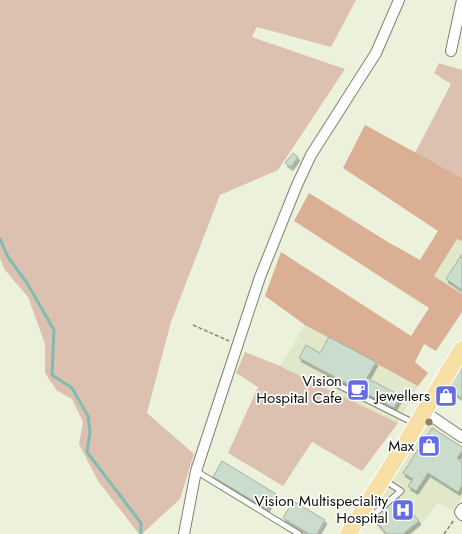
<svg xmlns="http://www.w3.org/2000/svg" width="462" height="534" font-family="Jost,sans-serif">
	<style>
		.built { fill: #e1e8ca }
		.green { fill: #dcc1b0 }
		.forest { fill: #daaf93 }
		.lines { fill: none; stroke-linecap: round; stroke-linejoin: round }
		.stream { stroke: #81bcb1; stroke-width: 3 }
		.building { fill: #caddcc; stroke: #a0b2a3; filter: url(#shadow) }
		.service-casing { stroke: #7e836f; stroke-width: 7 }
		.minor-casing { stroke: #7e836f; stroke-width: 12 }
		.primary-casing { stroke: #fff; stroke-width: 18 }
		.path { stroke: #838778; stroke-width: 1.5; stroke-dasharray: 4 2; stroke-linecap: butt }
		.service { stroke: #fff; stroke-width: 5 }
		.minor { stroke: #fff; stroke-width: 10 }
		.primary { stroke: #f7dfa6; stroke-width: 16 }
		.tree { fill: #937f63 }
		.labels { text-anchor: middle; stroke-width: 3.5; stroke-linejoin: round; paint-order: stroke }
		.poi-label { font-size: 15px; fill: #0f1009; stroke: #fff; text-anchor: end }
	</style>
	<defs>
		<filter id="shadow"><feDropShadow dx="2" dy="3.5" stdDeviation="0" flood-color="#0004"/></filter>
	</defs>
	<rect width="100%" height="100%" fill="#ecf1db"/>
	<path class="built" d="M457,239l5,2v53l-28,-18z
		M305,325l113,61 -20,37 -118,-57z
		M429,423l33,23v52l-9,13 -15,-9 -24,32h-31l-15,-17z"/>
	<path class="green" d="M0,0h356l-25,47 -74,-20 -5,10 93,32 -67,101 -58,25 -49,127 -24,91 47,41 -14,45 -38,35h-3l-41,-53 -19,-37 4,-22 -11,-23 -15,-8 -12,-18v-29l-17,-47 -23,-27 -5,-12z
		M439,63l23,7v108l-47,-25 36,-69 -17,-11z
		M245,352l35,14 118,57 -36,48 -50,-29 -29,44 -55,-33 30,-66 -22,-14z"/>
	<path class="forest" d="M365,125l97,53v63l-5,-2 -23,37 28,18v18l-26,39 -12,-7 -9,18 13,11 -10,13 -113,-61 -40,-29 16,-44 130,84 18,-28 -135,-87 15,-28 79,49 32,18 18,-29 -95,-63z"/>
	<g class="lines">
		<path class="stream" d="M0,239l8,18 19,26 27,47 -2,45 20,13 16,28 2,16 -3,20 54,71v11"/>
	</g>
	<path class="building" d="M293,153l5,4 -7,10 -6,-4z
		M462,254v36l-16,-11z
		M329,337l47,25 -9,16 34,18 -7,12 -95,-50 7,-13 14,8z
		M462,365v33l-15,-9z
		M432,428l30,19v4l-5,7 5,4v23l-4,7 -30,-19 -12,18 -8,-5 5,-7 -10,-6z
		M222,461l54,33 -9,15 -54,-32z
		M398,497l21,24 -16,13h-16l-14,-16z
		M293,501l32,19 -8,14h-8l-26,-16z"/>
	<g class="lines">
		<g class="service-casing">
			<path id="service" d="M326,379l88,44
				M196,471l103,63
				M368,507l6,7 27,-23 -17,-11"/>
		</g>
		<g class="minor-casing">
			<path id="minor" d="M451,51l11,-51
				M425,412l37,25
				M462,509l-2,3 2,3
				M184,534l12,-63 64,-194 37,-92 14,-30 65,-102 23,-53"/>
		</g>
		<g class="primary-casing">
			<path id="primary" d="M348,534l53,-84 61,-101"/>
		</g>
		<path class="path" d="M193,325l36,16
			M444,534l10,-14"/>
		<use href="#service" class="service"/>
		<use href="#minor" class="minor"/>
		<use href="#primary" class="primary"/>
	</g>
	<circle class="tree" cx="429" cy="422" r="3.5"/>
	<defs>
		<g id="cafe-square" transform="scale(1.15)"><rect x="-9" y="-9" width="18" height="18" rx="4" fill="#656de5" stroke="#fff"/><path d="M-5.5-4.5H6V0H3Q3 3.5 0 3.5H-2.5Q-5.5 3.5-5.5 0ZM3-3.2v2h1.7v-2ZM-6 4.5H4V6H-6Z" fill="#fff"/></g>
		<g id="shop-square" transform="scale(1.15)"><rect x="-9" y="-9" width="18" height="18" rx="4" fill="#656de5" stroke="#fff"/><path d="M-5-2.5h2.3a2.7 3.5 0 0 1 5.4 0H5L5.5 6h-11ZM-1.5-2.5h3a1.5 2.3 0 0 0-3 0Z" fill="#fff"/></g>
		<g id="hospital-square" transform="scale(1.15)"><rect x="-9" y="-9" width="18" height="18" rx="4" fill="#656de5" stroke="#fff"/><path d="M-5-5h3v3.5h4V-5h3V5h-3V1.5h-4V5h-3Z" fill="#fff"/></g>
	</defs>
	<g fill-rule="evenodd">
		<use href="#cafe-square" x="358" y="390"/>
		<use href="#shop-square" x="446" y="396"/>
		<use href="#shop-square" x="429" y="446"/>
		<use href="#hospital-square" x="403" y="510"/>
	</g>
	<g class="labels">
		<g class="poi-label">
			<text x="342" y="386">Vision<tspan x="342" dy="17">Hospital Cafe</tspan></text>
			<text x="430" y="401">Jewellers</text>
			<text x="414" y="451">Max</text>
			<text x="388" y="506">Vision Multispeciality<tspan x="388" dy="17">Hospital</tspan></text>
		</g>
	</g>
</svg>
